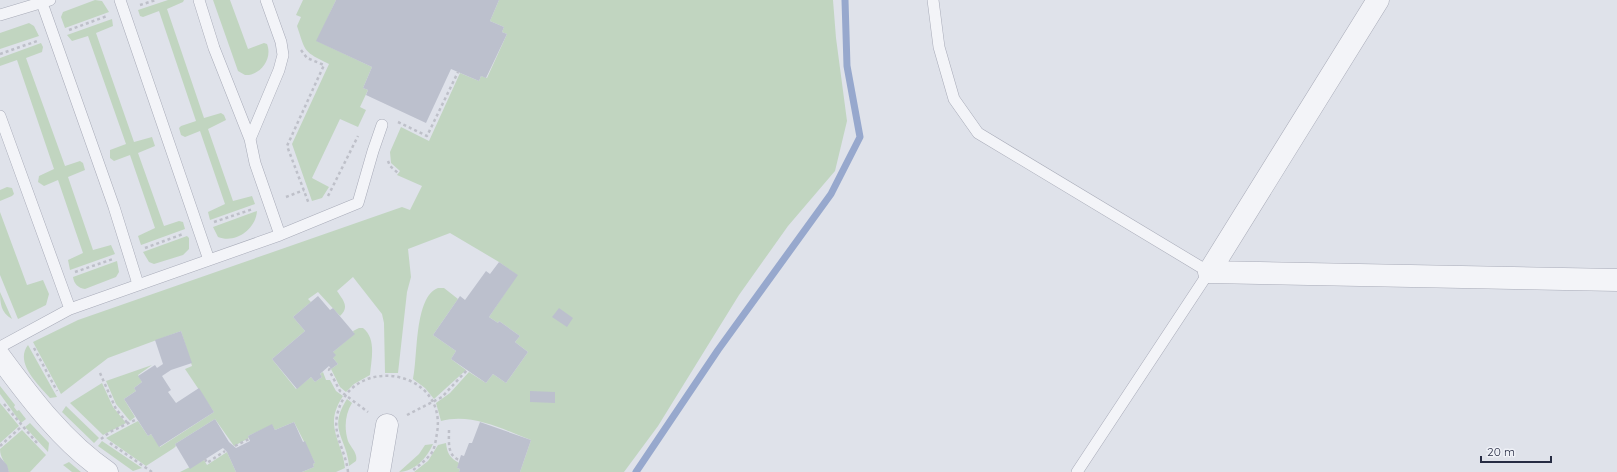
<svg xmlns="http://www.w3.org/2000/svg" width="1617" height="472" font-family="Quicksand,sans-serif">
	<style>
		.green { fill: #c1d5c0 }
		.lines { fill: none; stroke-linecap: round; stroke-linejoin: round }
		.stream { stroke: #97a8cd; stroke-width: 7 }
		.building { fill: #bcc0cd }
		.lane-casing { stroke: #a8abb8; stroke-width: 12 }
		.street-casing { stroke: #a8abb8; stroke-width: 23 }
		.path { stroke: #bec0c9; stroke-width: 2.5; stroke-dasharray: 3 3; stroke-linecap: butt }
		.lane { stroke: #f3f4f8; stroke-width: 11 }
		.street { stroke: #f3f4f8; stroke-width: 22 }
	</style>
	<rect width="100%" height="100%" fill="#dfe2ea"/>
	<path class="green" d="M95,0l7,1 7,11 -44,16 -4,-11 2,-5z
		M168,0h16l-1,2 -16,7 37,109 17,-5 3,2 2,5 -18,9 25,72 19,-5 3,8 -45,16 -2,-8 17,-8 -25,-73 -15,6 -4,-2 -2,-7 2,-2 15,-5 -37,-110 -16,6 -3,-1 -2,-6z
		M213,0h17l18,49 16,-6 3,1c6,15 -7,32 -22,31l-7,-4z
		M303,0h33l-19,41 55,26 -9,21 5,2 -8,17 6,3 -8,17 -18,-8 -28,59 17,9 -7,11 -10,3 -20,-57 37,-80c-26,-13 -23,-11 -32,-38l4,-9 -5,-2z
		M499,0h334l3,38 11,83 -12,50 -47,55 -49,69 -81,131 -34,46h-104l11,-32c-29,-11 -59,-27 -90,-19l-5,-18 14,-10 19,-21 17,11 7,-9 13,9 22,-31 -13,-10 5,-6 -21,-15 -1,2 -9,-6 28,-42 -18,-13 -49,-29 -42,16 3,28 -4,15 -9,81h-13l-1,-50 -2,-9 -29,-37 -16,14c6,9 13,16 3,25l-22,-24 -10,7 3,3 -18,15 12,14 -33,28 24,30 15,-12 4,5 7,-5 -2,-3 3,-2 3,8h4l6,11 7,5c-20,30 -1,44 2,72l-9,4h-34l12,-5 -1,-3 2,-1 -21,-41 -19,8 -3,-5 -24,11 1,2 -15,8 -19,-27 -40,25 1,2 -2,2 -28,18 -40,-28 32,-17 10,15 3,-2 9,13 54,-35 -29,-43 7,-3 -11,-35 -73,27 -47,36 -28,-52 45,-22 324,-113 8,3 12,-24 -25,-11 3,-4 -9,-8 -1,-11 11,-25 28,14 31,-68 19,8 2,-5 6,2 20,-44 -5,-2 2,-5 -14,-6z
		M112,19l1,7 -17,7 38,109 18,-5 3,9 -17,7 26,73 15,-5 4,1 2,7 -44,16 -3,-9 17,-8 -25,-73 -16,6 -4,-3v-8l16,-6 -38,-108 -16,5 -5,-6z
		M29,23l5,3 5,10 -39,13v-16z
		M41,43l2,4 -1,5 -16,6 39,108 15,-5 3,2 2,7 -17,7 25,73 18,-5 4,9 -45,16 -2,-10 15,-7 -25,-73 -14,6 -6,-4 1,-6 15,-7 -37,-109 -17,6v-8z
		M7,187l5,1 2,6 -2,2 -12,5v-11z
		M257,211c-1,18 -21,33 -39,26l-5,-10z
		M0,212l27,73 16,-5 6,14 -3,11 -28,14 -18,-44z
		M187,236l2,2v11l-6,6 -29,9 -5,-2 -6,-10z
		M117,261l2,11 -3,5 -31,12c-7,-1 -11,-5 -12,-12z
		M438,288h6l14,11 -25,36 23,16 -5,8 15,11 -32,29 -9,-11 -12,-9c5,-22 1,-82 25,-91z
		M0,292l12,27c-11,-6 -12,-16 -12,-27z
		M363,328c14,11 8,32 7,47l-16,9 -8,8 -6,-5 -9,-18 7,-5 -5,-6v-6l21,-18 -1,-3 6,-3z
		M28,345l29,52 -7,1c-11,-13 -36,-35 -22,-53z
		M152,365l-14,10 4,7 -8,6 2,3 -12,8 11,18 -5,4 -14,-17 -10,-23z
		M102,383l11,24 13,16 -23,12 -33,-32z
		M0,386l15,19 -1,2 3,4 2,-1 7,9 -5,4 -21,-29z
		M347,399l5,4c-7,11 -8,25 -4,38 3,7 10,12 8,20l-7,5c-2,-28 -22,-36 -2,-67z
		M0,403l19,23 -19,17z
		M66,406l33,32 -5,5 -32,-31z
		M30,423l19,20 -1,9 -23,-25z
		M22,430l24,25 -16,17h-21c-3,-9 -9,-14 -9,-23z
		M102,441l40,27 -9,3 -35,-25z
		M446,443c1,10 4,15 13,20l-2,5 3,1 -1,3h-45l14,-11 10,-16z
		M433,444c-6,14 -19,28 -34,28l20,-18 6,-9z
		M227,452l9,20h-56l24,-12 3,5z
		M69,462l12,10h-9l-9,-7z"/>
	<g class="lines">
		<path class="stream" d="M636,472l82,-122 113,-156 29,-57 -13,-71 -2,-66"/>
	</g>
	<path class="building" d="M336,0h163l-9,21 14,6 -2,5 5,2 -21,44 -5,-2 -2,5 -28,-12 -25,54 -60,-28 2,-5 -5,-2 9,-21 -56,-26z
		M499,262l19,13 -29,42 9,6 1,-2 21,15 -5,6 13,10 -22,31 -13,-9 -7,9 -35,-24 5,-8 -23,-16 27,-39 5,4 21,-29 4,3z
		M318,296l12,14 3,-2 22,26 -22,18 3,3 -3,3 5,6 -7,5 -2,-3 -9,8 2,3 -7,5 -4,-5 -14,12 -25,-30 33,-28 -12,-14z
		M559,308l14,10 -6,9 -15,-10z
		M181,331l11,32 -21,7 -9,6 9,14 -3,2 8,11 23,-15 15,24 -55,35 -8,-13 -3,2 -24,-37 12,-8 -2,-3 8,-6 -4,-6 17,-11 2,3 6,-4 -8,-24z
		M530,391l25,1v11l-25,-1z
		M215,419l14,23 7,6 14,-7 -2,-5 24,-12 3,6 19,-8 9,20 2,-1 10,22 -2,1 1,3 -12,5h-66l-9,-20 -4,-4 -33,21 -15,-25z
		M480,422l51,18 -11,32h-61l1,-3 -3,-1 4,-13 3,1 5,-13h3z
		M0,457l7,8 2,7h-9z"/>
	<g class="lines">
		<g class="lane-casing">
			<path id="lane" d="M120,0l89,260
				M199,0l15,48 36,91
				M266,0l15,42 2,13 -4,15 -29,69 5,24 25,72 78,-32 15,-52 9,-26
				M933,0l6,47 15,52 24,34 231,139 -132,200
				M42,3l72,204 24,77
				M0,15l50,-15
				M0,116l70,193 -70,38
				M70,309l210,-74"/>
		</g>
		<g class="street-casing">
			<path id="street" d="M1209,272l408,8
				M1209,272l169,-272
				M0,357c31,42 64,86 107,115
				M379,472l8,-47"/>
		</g>
		<path class="path" d="M140,5l16,-5
			M69,30l38,-14
			M301,50l6,8 17,7 -37,81 22,58
			M0,54l37,-13
			M398,122l29,14 31,-64
			M388,161l2,5 8,7
			M328,196l30,-60
			M286,197l18,-7
			M214,222l39,-13
			M145,248l38,-14
			M75,272l38,-13
			M34,348l23,43
			M330,368l-1,2 11,21 28,21
			M100,373l16,36 13,16
			M4,404l33,39
			M407,415l35,-18 25,-27
			M449,430c0,12 -2,25 10,30
			M101,439l9,-7 27,-13
			M110,443l42,29
			M0,446l22,-20
			M235,446l14,-7
			M205,459l2,4 18,-12
			M348,472c-2,-20 -15,-36 -11,-56 12,-63 111,-48 100,17 -1,6 -2,13 -4,18 -6,9 -14,14 -22,21"/>
		<use href="#lane" class="lane"/>
		<use href="#street" class="street"/>
	</g>
	<path d="M1481 456v6h70v-6" fill="none" stroke="#272c43" stroke-width="2"/>
	<text x="1487" y="456" font-size="12" fill="#272c43" stroke="#eff1f7" stroke-width="3" paint-order="stroke">20 m</text>
</svg>
